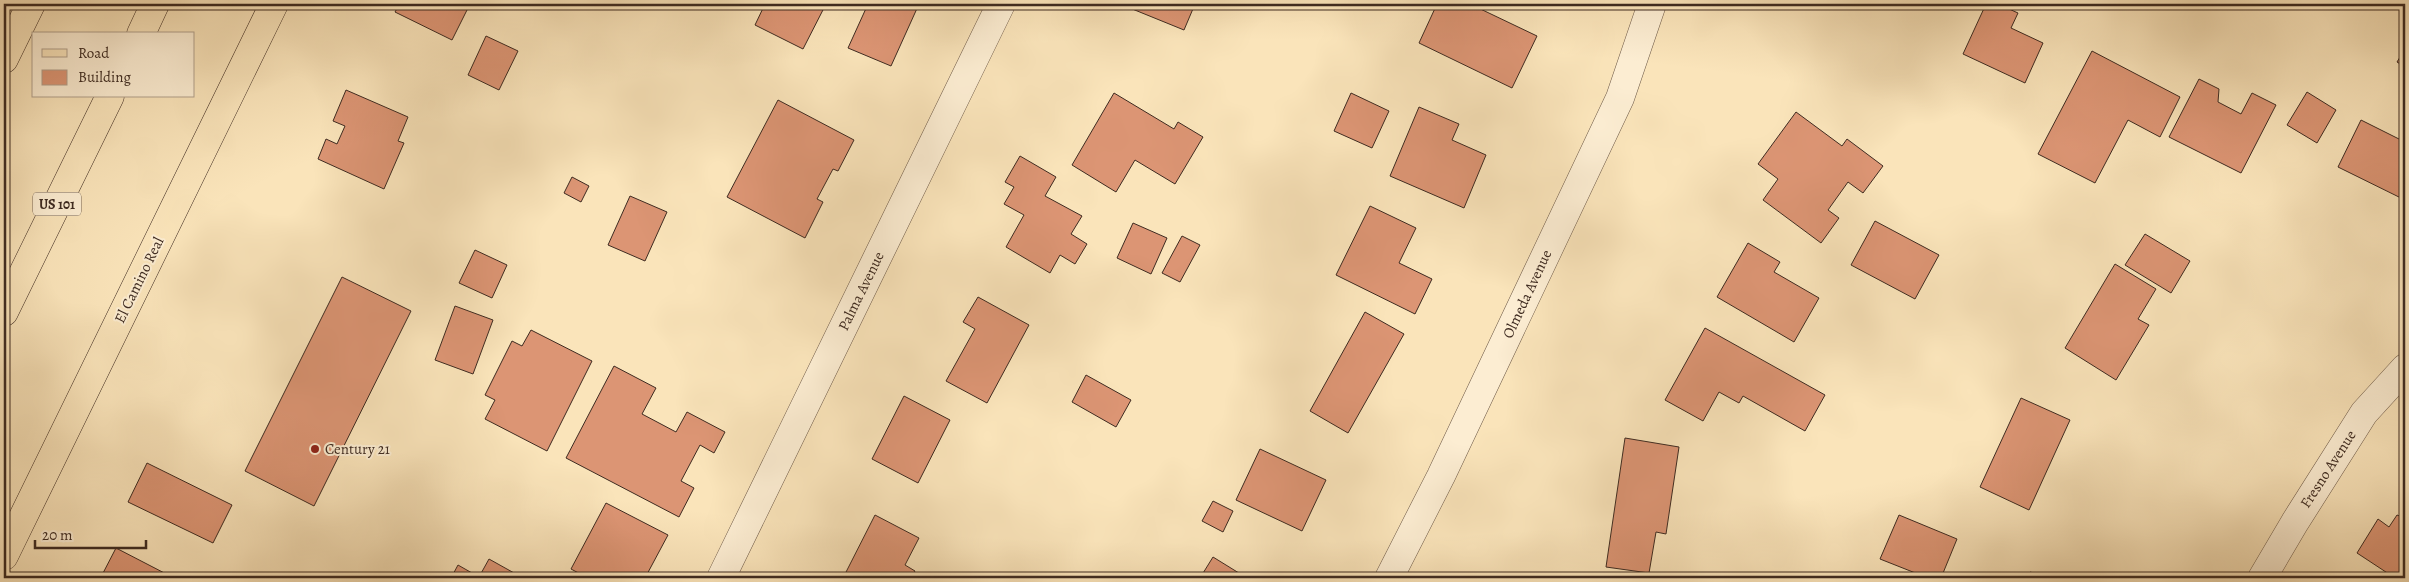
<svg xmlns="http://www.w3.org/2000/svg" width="2409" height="582" font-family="Alegreya,serif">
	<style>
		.building { fill: #dc9574; stroke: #3e2b21 }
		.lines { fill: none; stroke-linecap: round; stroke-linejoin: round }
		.minor-casing { stroke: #6d5947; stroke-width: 29 }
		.major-casing { stroke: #3e2b21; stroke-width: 29 }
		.highway-casing { stroke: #3e2b21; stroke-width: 29 }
		.minor { stroke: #fcedd2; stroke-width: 28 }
		.major { stroke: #fae4ba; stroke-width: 28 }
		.highway { stroke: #fae4ba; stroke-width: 28 }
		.poi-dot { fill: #8f2418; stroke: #fcedd2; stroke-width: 2 }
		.labels { text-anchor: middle; stroke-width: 4; stroke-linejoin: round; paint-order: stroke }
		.shield { fill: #fcedd2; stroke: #776556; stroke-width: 1 }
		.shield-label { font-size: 14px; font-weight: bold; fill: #3e2b21 }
		.street-label { font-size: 15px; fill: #3e2b21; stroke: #fcedd2 }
		.poi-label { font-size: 15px; fill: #3e2b21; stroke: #fcedd2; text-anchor: start }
	</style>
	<rect width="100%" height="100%" fill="#fae4ba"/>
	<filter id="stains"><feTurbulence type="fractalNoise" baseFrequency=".004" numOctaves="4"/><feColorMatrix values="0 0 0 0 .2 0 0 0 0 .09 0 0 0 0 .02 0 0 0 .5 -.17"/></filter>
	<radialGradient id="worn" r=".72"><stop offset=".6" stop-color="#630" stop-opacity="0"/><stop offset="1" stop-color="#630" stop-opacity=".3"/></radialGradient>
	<path class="building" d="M396,4h74l-18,36 -57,-28 4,-7z
		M765,4h61l-23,45 -48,-24z
		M868,4h51l-28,62 -43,-18z
		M1120,4h75l-11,26z
		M1437,4h33l67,32 -25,52 -93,-45z
		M1986,4h12l20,9 -7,15 32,15 -18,40 -62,-29z
		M486,36l32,15 -19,39 -31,-15z
		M2405,49v18l-8,-5z
		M2092,51l88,46 -20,40 -32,-17 -33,63 -57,-29z
		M2199,79l20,10 -1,13 23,12 11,-21 24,12 -35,68 -72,-36z
		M346,90l62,27 -10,24 6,2 -20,46 -66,-30 8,-20 11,5 8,-18 -12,-5z
		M2307,92l29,18 -19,33 -30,-18z
		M1114,93l60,36 4,-7 25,15 -28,47 -40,-24 -19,32 -44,-27z
		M1351,93l38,18 -17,37 -38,-17z
		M778,100l76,40 -16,31 -5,-2 -16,30 6,3 -18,36 -78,-41z
		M1419,107l40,17 -7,16 34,15 -22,53 -74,-32z
		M1796,112l46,34 5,-7 36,27 -20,27 -15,-11 -20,28 11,8 -18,25 -58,-43 15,-21 -20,-15z
		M2361,120l44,22v58l-67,-33z
		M1020,156l36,21 -11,19 37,20 -11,18 16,10 -12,20 -15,-9 -10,18 -44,-26 18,-32 -20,-11 10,-17 -9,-5z
		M572,177l17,9 -8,16 -17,-9z
		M630,196l37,16 -22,49 -37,-16z
		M1370,206l46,22 -17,35 33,16 -17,35 -79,-39z
		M1875,221l64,34 -24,44 -64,-34z
		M1133,223l34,15 -16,36 -34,-16z
		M2145,234l45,27 -19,32 -46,-28z
		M1182,236l18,9 -20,37 -18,-9z
		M1748,243l32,19 -6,10 45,26 -25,44 -77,-45z
		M475,250l32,15 -15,33 -33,-15z
		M2115,264l41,25 -18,30 11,6 -33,55 -51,-32z
		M342,277l69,34 -97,195 -69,-35z
		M978,297l51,28 -42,78 -41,-22 29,-52 -12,-7z
		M455,306l38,14 -20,54 -38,-14z
		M1365,312l39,22 -56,99 -38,-22z
		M1705,328l120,67 -20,36 -62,-35 -4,7 -20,-11 -16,29 -38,-21z
		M531,330l61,31 -45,90 -62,-32 10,-19 -10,-5 27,-54 10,5z
		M614,366l42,22 -14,26 34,18 11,-20 38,20 -11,21 -14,-8 -19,36 13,7 -15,29 -113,-59z
		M1086,375l45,25 -15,27 -44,-25z
		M904,396l46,24 -32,63 -46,-24z
		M2021,398l49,22 -41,90 -49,-23z
		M1625,438l54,9 -13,87 -10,-2 -7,41 -43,-6z
		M1260,449l66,31 -24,51 -66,-31z
		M147,463l85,42 -19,38 -85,-41z
		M1213,501l20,10 -10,21 -21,-11z
		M606,503l62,32 -23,43h-57l-17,-9z
		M875,515l44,23 -14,27 10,6 -4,7h-68z
		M1899,515l58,24 -16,39h-13l-48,-19z
		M2397,515l8,3v60h-10l-38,-25 21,-34 11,8z
		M116,548l58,30h-71l-2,-1z
		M1213,557l34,21h-47z
		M489,559l34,19h-72l7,-13 21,12z
		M2030,572l23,6h-25z"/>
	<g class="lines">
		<g class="minor-casing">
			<path id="minor" d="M721,578l280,-574
				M1389,578l52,-102 179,-378 32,-94
				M2262,578l33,-56 69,-109 41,-45"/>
		</g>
		<g class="major-casing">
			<path id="major" d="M4,556l270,-552"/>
		</g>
		<g class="highway-casing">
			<path id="highway" d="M141,34l14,-30
				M4,59l27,-55
				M4,312l106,-216"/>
		</g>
		<use href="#minor" class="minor"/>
		<use href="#major" class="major"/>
		<use href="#highway" class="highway"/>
	</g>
	<circle class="poi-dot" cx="315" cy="449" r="5"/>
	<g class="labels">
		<rect class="shield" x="33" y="192.5" width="48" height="23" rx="4"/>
		<g class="shield-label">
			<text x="57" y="209">US 101</text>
		</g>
		<g class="street-label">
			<text transform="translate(139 280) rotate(-64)" y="5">El Camino Real</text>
			<text transform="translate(861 291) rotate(-64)" y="5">Palma Avenue</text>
			<text transform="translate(1527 294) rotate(-65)" y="5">Olmeda Avenue</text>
			<text transform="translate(2328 469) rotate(-57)" y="5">Fresno Avenue</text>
		</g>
		<g class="poi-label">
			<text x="325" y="454">Century 21</text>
		</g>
	</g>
	<rect width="2409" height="582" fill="none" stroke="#fae4ba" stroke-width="20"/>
	<rect x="5" y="5" width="2399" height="572" fill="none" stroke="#3e2b21" stroke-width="2.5"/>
	<rect x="10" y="10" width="2389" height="562" fill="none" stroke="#3e2b21"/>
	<rect x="32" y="32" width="162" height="65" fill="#fcedd2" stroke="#b09f8b"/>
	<rect x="42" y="49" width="25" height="8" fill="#fae4ba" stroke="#b09f8b"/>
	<text x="78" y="58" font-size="15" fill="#3e2b21">Road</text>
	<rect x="42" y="70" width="25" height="15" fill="#dc9574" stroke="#b09f8b"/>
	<text x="78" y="82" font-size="15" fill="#3e2b21">Building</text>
	<path d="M35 540v8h111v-8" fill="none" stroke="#3e2b21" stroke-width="2.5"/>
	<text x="42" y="540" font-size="15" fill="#3e2b21" stroke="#fcedd2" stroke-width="4" paint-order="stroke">20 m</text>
	<rect width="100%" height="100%" filter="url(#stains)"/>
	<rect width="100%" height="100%" fill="url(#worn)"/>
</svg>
